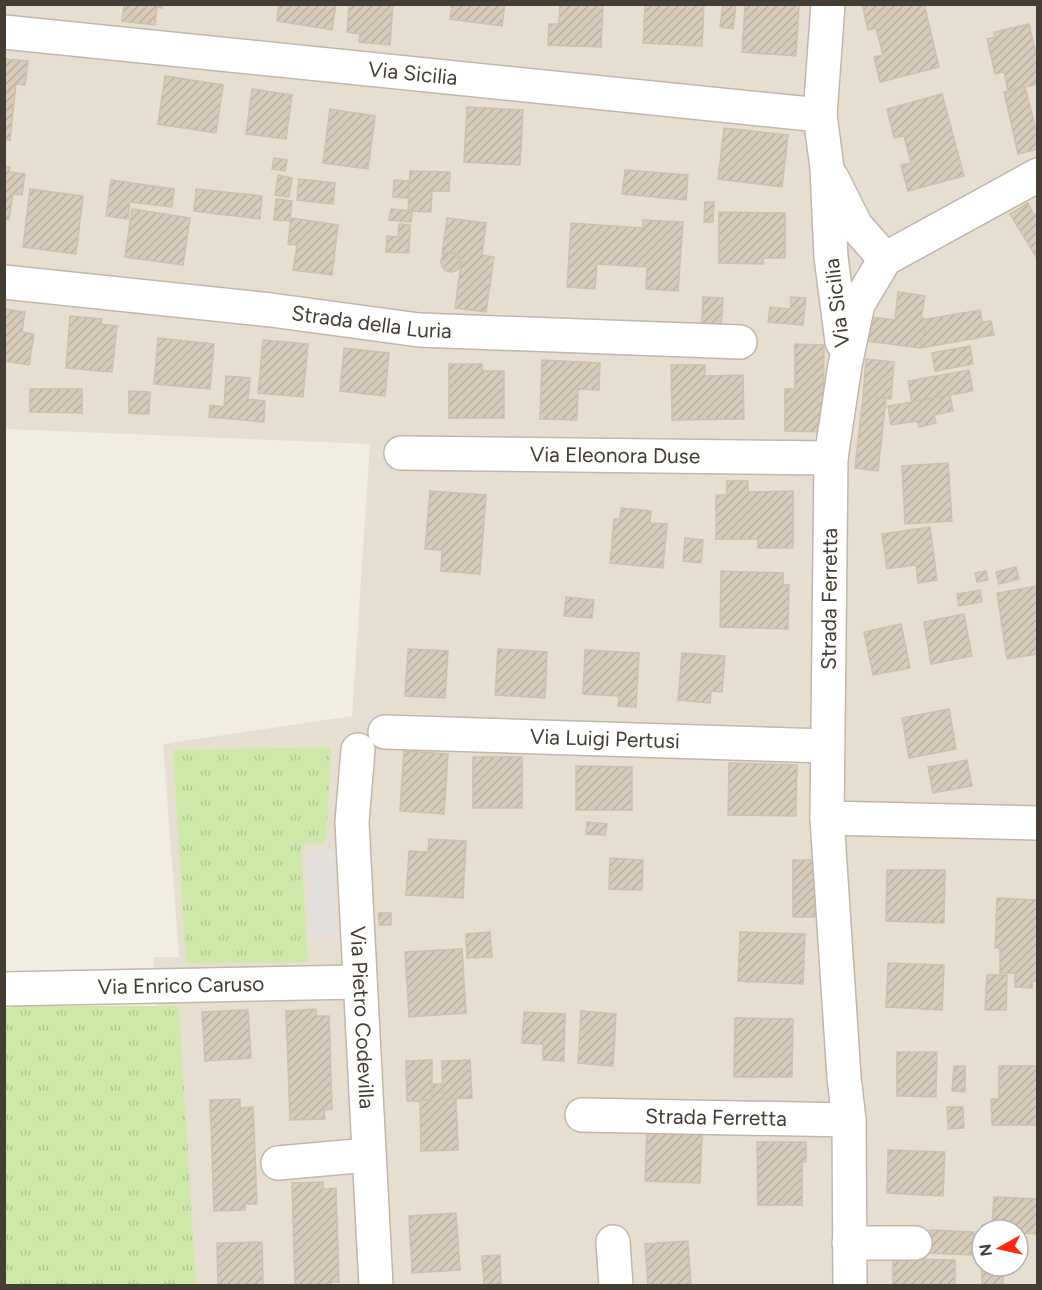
<svg xmlns="http://www.w3.org/2000/svg" width="1042" height="1290" font-family="Figtree,sans-serif">
	<style>
		.residential { fill: #e6dfd1; fill-rule: evenodd }
		.grass { fill: url(#grass-tufts) }
		.parking { fill: #e2dfdc }
		.building { fill: url(#building-hatch); stroke: #cfc0ab; stroke-width: 1.5 }
		.lines { fill: none; stroke-linecap: round; stroke-linejoin: round }
		.minor-casing { stroke: #c0b7a9; stroke-width: 36 }
		.minor { stroke: #fff; stroke-width: 33 }
		.labels { text-anchor: middle; stroke-width: 6; stroke-linejoin: round; paint-order: stroke }
		.street-label { font-size: 21px; fill: #443d33; stroke: #fff }
	</style>
	<defs>
		<pattern id="grass-tufts" width="24" height="20" patternUnits="userSpaceOnUse" patternTransform="scale(1.5)"><rect width="24" height="20" fill="#cee8aa"/><path d="M3 7l-1-3M5 7V3M7 7l1-3M15 17l-1-3M17 17v-4M19 17l1-3" fill="none" stroke="#b2c893"/></pattern>
		<pattern id="building-hatch" width="6" height="6" patternUnits="userSpaceOnUse" patternTransform="scale(1.5)"><rect width="6" height="6" fill="#d7cbbb"/><path d="M-1 1l2-2M0 6l6-6M5 7l2-2" fill="none" stroke="#baafa1"/></pattern>
	</defs>
	<rect width="100%" height="100%" fill="#f2ede3"/>
	<path class="residential" d="M5,5h1032v1280h-860l-24,-328h26l-16,-213 189,-28 18,-272 -365,-15zM982,1230h36v36h-36z"/>
	<path class="grass" d="M331,747l-5,96 -25,2 7,117 -122,1 -13,-213z
		M15,1006h161l3,2 17,277h-191l-1,-276z"/>
	<path class="parking" d="M333,850l4,87 -25,1 -4,-86z"/>
	<path class="building" d="M124,4h39l-1,4 -5,-1 -2,18 -33,-4z
		M279,4h57l-4,26 -55,-9z
		M349,4h44l-3,41 -31,-3 1,-8 -13,-2z
		M452,4h53l-3,22 -52,-7z
		M560,4h43l-2,43 -53,-2 1,-21h10z
		M645,4h59l-2,42 -59,-3z
		M723,4h13l-3,25 -13,-2z
		M745,4l54,1 -3,51 -54,-4z
		M862,4h62l15,63 -59,15 -6,-25 9,-2 -7,-27 -8,2z
		M1029,24l9,39v21l-30,7 -4,-19 -9,2 -8,-35 8,-2 -1,-5z
		M4,59l24,2 -3,24 -9,-1 -6,56h-6z
		M165,76l58,9 -7,48 -58,-9z
		M1025,87l13,50v12l-20,5 -14,-62z
		M252,89l40,6 -6,44 -40,-5z
		M942,94l22,82 -56,15 -7,-26 10,-2 -7,-27 -10,2 -7,-29z
		M467,107l56,3 -3,55 -56,-3z
		M330,109l45,7 -7,53 -45,-6z
		M724,128l64,7 -6,52 -64,-8z
		M274,158l13,2 -2,11 -13,-2z
		M4,166l6,1 -1,5 16,2 -3,21 -9,-1 -4,26 -5,-1z
		M625,170l63,5 -2,25 -64,-6z
		M410,171l40,1 -1,19h-17l-1,21 -23,-1z
		M278,175l14,3 -3,19 -14,-2z
		M299,179l36,4 -2,21 -36,-4z
		M111,180l63,9 -2,18 -42,-5 -2,17 -22,-3z
		M394,180l15,1v17l-16,-1z
		M30,189l53,7 -7,58 -53,-7z
		M196,189l66,7 -2,23 -66,-8z
		M276,199l16,2 -2,20 -16,-1z
		M705,202h9l-1,20h-9z
		M1028,203l6,12 4,-3v48l-28,-46z
		M132,209l58,9 -7,47 -58,-8z
		M391,209l21,2 -1,11 -22,-2z
		M719,212l66,1v45h-22v6l-44,-1z
		M291,218l47,7 -6,50 -39,-5 4,-25 -9,-1z
		M447,218l39,5 -4,32 12,2 -8,55 -31,-4 6,-44 -4,-9 -6,-2 -9,1z
		M643,220l40,2 -5,69 -32,-2 1,-22 -50,-3 -2,25 -28,-2 4,-64 72,5z
		M399,224l11,1 -1,28 -23,-1 1,-16 11,1z
		M441 262a10 10 0 1 1 20 0a10 10 0 1 1-20 0Z
		M898,292l27,4 -4,22 7,1 -8,29 -53,-7 3,-24 25,3z
		M703,297l20,1 -2,28 -19,-1z
		M791,297l15,1 -3,27 -35,-3 2,-15 20,2z
		M4,309l21,3 -3,20 12,2 -5,31 -25,-4z
		M980,310l2,12 9,-1 3,14 -74,13 8,-29z
		M70,316l32,3 -1,5 16,2 -5,46 -46,-4z
		M158,338l56,6 -4,45 -56,-5z
		M263,340l45,4 -5,53 -45,-4z
		M795,344l29,1 -1,87 -38,-1v-42h10z
		M970,346l3,18 -38,7 -3,-18z
		M344,348l45,5 -4,43 -45,-5z
		M866,359l28,3 -3,37 -28,-3z
		M542,360l58,3 -1,27 -21,-1 -1,31 -37,-1z
		M449,364h33v7h22v47h-55z
		M671,365h34v11l38,-1 1,44 -72,1z
		M969,370l4,21 -61,11 -4,-21z
		M226,376l24,2 -2,21 17,2 -1,21 -55,-5 1,-12 14,2z
		M30,389h52v24l-52,-1z
		M129,391l21,1 -1,22 -20,-1z
		M950,395l3,16 -19,4 2,8 -17,4 -2,-6 -26,4 -3,-19z
		M863,396l23,2 -8,73 -23,-3z
		M948,463l4,58 -47,3 -3,-58z
		M727,481h21v11l45,-1v57h-35v-9h-42v-44h11z
		M430,491l56,4 -6,79 -39,-3 1,-21 -17,-1z
		M621,508l30,3 -1,12 17,1 -4,44 -53,-5 4,-44h6z
		M930,527l7,53 -19,3 -2,-18 -29,4 -5,-35z
		M685,538l18,2 -2,23 -18,-2z
		M1016,567l3,12 -20,5 -3,-12z
		M721,571l62,2v12h6l-1,44 -68,-2z
		M986,571l2,9 -11,2 -2,-9z
		M1038,586v68l-31,5 -10,-66z
		M980,590l2,12 -23,4 -2,-12z
		M566,597l28,3 -2,18 -28,-2z
		M964,614l8,42 -41,8 -7,-42z
		M901,624l9,44 -37,7 -9,-43z
		M408,649l40,2 -3,47 -40,-2z
		M498,649l49,3 -2,46 -50,-3z
		M585,650l54,3 -3,54 -18,-1 1,-10 -36,-2z
		M682,653l43,3 -3,36 -11,-1 -1,12 -32,-3z
		M949,709l7,40 -47,9 -7,-40z
		M404,751l44,3 -4,60 -44,-3z
		M473,757h49v51h-49z
		M967,760l5,26 -39,7 -5,-26z
		M729,763l68,2 -1,51 -68,-1z
		M576,766l56,1v43h-56z
		M587,822l20,2 -2,11 -19,-1z
		M429,839l37,2 -3,57 -57,-3 3,-44 19,1z
		M610,858l33,2 -1,30 -33,-1z
		M793,860h22v57h-22z
		M887,870h58l-1,53 -58,-2z
		M997,898l41,2v81h-6v7l-17,-1v-14h-15v-25h-5z
		M379,913h12v12h-12z
		M490,932l2,25 -25,1 -1,-24z
		M740,932l65,2 -2,50 -65,-3z
		M462,949l4,64 -57,4 -4,-65z
		M888,963l56,2 -2,45 -56,-3z
		M987,975h20l-1,35h-21z
		M316,1009l1,7h12l3,93 -8,1 1,9 -35,1 -4,-109z
		M248,1010l3,48 -46,3 -3,-49z
		M581,1011l35,3 -3,52 -35,-3z
		M524,1012l41,2 -1,47 -21,-1v-16l-21,-1z
		M735,1018l58,1 -1,58h-58z
		M897,1052h40l-1,45 -39,-1z
		M432,1060v40l-25,1 -1,-40z
		M470,1060l2,38 -29,1 -1,-38z
		M954,1066h11v26l-13,-1z
		M999,1066h39v59h-46l-1,-26h8z
		M432,1084h10l1,15h13l2,51 -37,1 -1,-51h12z
		M240,1099v9l13,-1 4,97h-12v6l-31,1 -4,-111z
		M947,1107h16l1,21 -16,1z
		M647,1131l55,2 -2,50 -55,-2z
		M757,1142h49v20h-4v43h-44z
		M888,1150l57,2 -2,44 -56,-3z
		M323,1182v7l13,-1 3,94h-8v4h-36l-3,-103z
		M994,1197l44,2v35l-19,-1 -1,9v-12h-16v-6l-10,1z
		M456,1213l4,57 -48,3 -3,-57z
		M1002,1224v6h-20v27v-32z
		M930,1230l44,2 -2,23 -43,-2z
		M688,1241l3,45h-43l-3,-42z
		M262,1242l1,44h-45l-1,-43z
		M500,1255l1,28 -17,2 -2,-29z
		M982,1257v9h21v19h-21z
		M893,1259l62,1v26h-62z"/>
	<g class="lines">
		<g class="minor-casing">
			<g id="minor">
				<path d="M828,4l-8,111 7,53 4,89 11,85"/>
				<path id="s1" d="M4,32l816,83"/>
				<path d="M832,178l24,48 29,33"/>
				<path id="s2" d="M4,282l267,28 148,20 321,12"/>
				<path id="s3" d="M401,453l430,5"/>
				<path id="s4" d="M385,732l442,14"/>
				<path id="s5" d="M358,750l-6,72 24,464"/>
				<path d="M827,818l211,5"/>
				<path id="s6" d="M4,989l354,-7"/>
				<path id="s7" d="M582,1115l267,5"/>
				<path d="M278,1163l90,-8"/>
				<path d="M613,1242l3,44"/>
				<path d="M849,1243h66"/>
				<path id="s8" d="M850,1286l-1,-166 -5,-43 -17,-259 4,-360 14,-93 13,-61 27,-45 153,-84"/>
			</g>
		</g>
		<use href="#minor" class="minor"/>
	</g>
	<g class="labels">
		<g class="street-label">
			<text dy="7" stroke="none"><textPath href="#s1" startOffset="411">Via Sicilia</textPath></text>
			<text transform="translate(837 303) rotate(-97)" y="7">Via Sicilia</text>
			<text dy="7" stroke="none"><textPath href="#s2" startOffset="370">Strada della Luria</textPath></text>
			<text dy="7" stroke="none"><textPath href="#s3" startOffset="214">Via Eleonora Duse</textPath></text>
			<text dy="7" stroke="none"><textPath href="#s8" startOffset="688">Strada Ferretta</textPath></text>
			<text dy="7" stroke="none"><textPath href="#s4" startOffset="220">Via Luigi Pertusi</textPath></text>
			<text dy="7" stroke="none"><textPath href="#s6" startOffset="177">Via Enrico Caruso</textPath></text>
			<text dy="7" stroke="none"><textPath href="#s5" startOffset="268">Via Pietro Codevilla</textPath></text>
			<text dy="7" stroke="none"><textPath href="#s7" startOffset="134">Strada Ferretta</textPath></text>
		</g>
	</g>
	<rect width="1042" height="1290" fill="none" stroke="#443d33" stroke-width="12"/>
	<g transform="translate(1000 1248) rotate(262)"><circle r="28" fill="#ffffff" stroke="#b4b1ad" stroke-width="1.5"/>
	<path d="M0-4.5L10 22L0 15L-10 22Z" fill="#ff290d"/>
	<text y="-9" font-size="16" font-weight="bold" text-anchor="middle" fill="#443d33">N</text>
	</g>
</svg>
